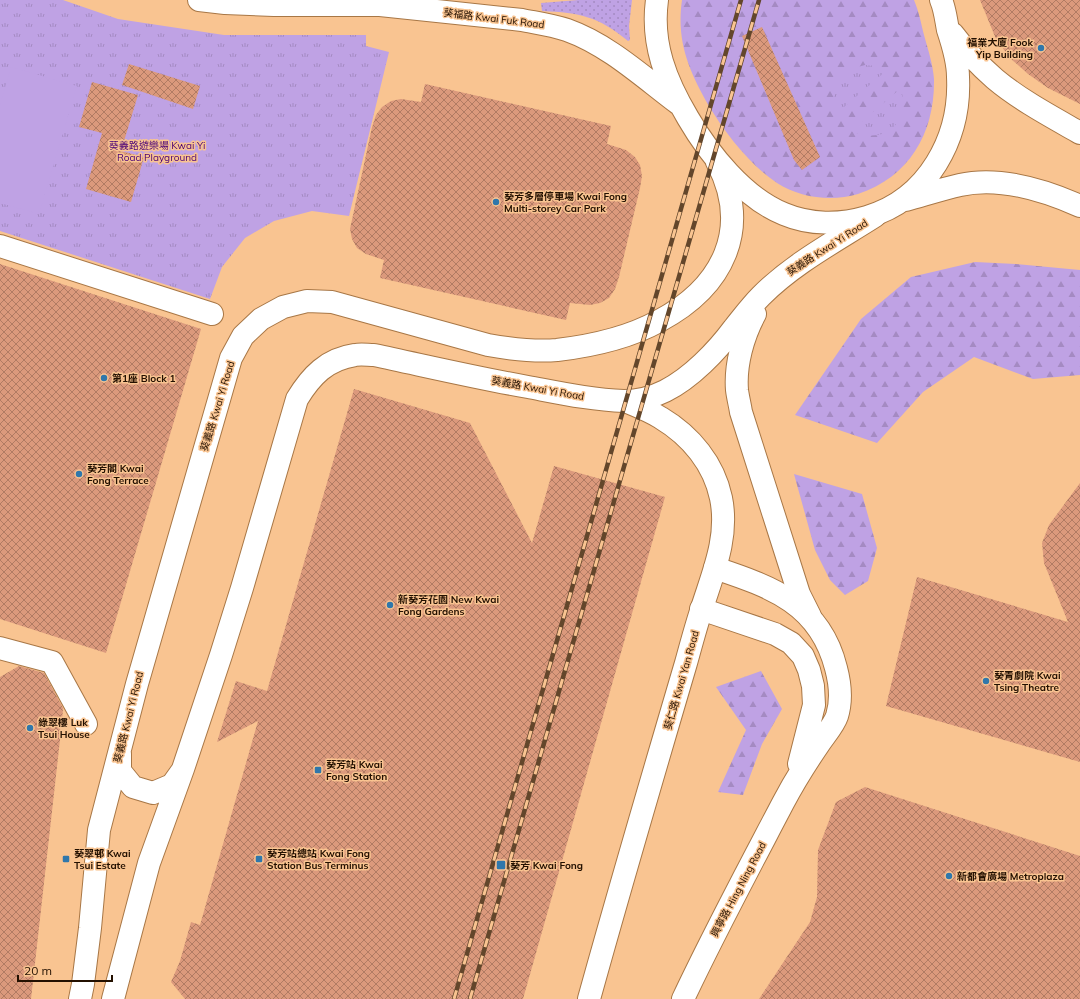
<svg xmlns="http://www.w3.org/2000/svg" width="1080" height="999" font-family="Mulish,'Noto Sans TC',sans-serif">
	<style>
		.grass { fill: url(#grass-dots) }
		.forest { fill: url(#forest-firs) }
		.park { fill: url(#park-tufts) }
		.pitch { fill: #bfa2e4 }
		.building { fill: url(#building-cross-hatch) }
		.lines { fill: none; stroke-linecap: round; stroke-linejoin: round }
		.pedestrian-casing { stroke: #a87746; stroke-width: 24 }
		.minor-casing { stroke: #a87746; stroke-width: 24 }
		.tertiary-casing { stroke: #a87746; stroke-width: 24 }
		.secondary-casing { stroke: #a87746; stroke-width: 24 }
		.pedestrian { stroke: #fff; stroke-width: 22 }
		.minor { stroke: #fff; stroke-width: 22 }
		.tertiary { stroke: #fff; stroke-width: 22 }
		.secondary { stroke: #fff; stroke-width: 22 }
		.rail-casing { stroke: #63462b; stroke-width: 4.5 }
		.rail { stroke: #f9c491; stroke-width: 3; stroke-dasharray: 9; stroke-linecap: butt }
		.poi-dot { fill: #3077ab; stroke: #f9c491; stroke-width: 1.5 }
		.labels { text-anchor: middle; stroke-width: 3; stroke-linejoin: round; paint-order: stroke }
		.street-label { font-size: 10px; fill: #231000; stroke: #f9c491 }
		.poi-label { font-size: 10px; font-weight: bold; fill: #231000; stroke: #f9c491; text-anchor: start }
		.park-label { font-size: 10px; fill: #490177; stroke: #f9c491 }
	</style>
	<defs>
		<pattern id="grass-dots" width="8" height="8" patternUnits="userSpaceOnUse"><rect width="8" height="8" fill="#bfa2e4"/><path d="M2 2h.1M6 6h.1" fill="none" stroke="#a48ac2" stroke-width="1.8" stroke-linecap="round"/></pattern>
		<pattern id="forest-firs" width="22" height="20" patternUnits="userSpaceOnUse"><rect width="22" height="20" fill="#bfa2e4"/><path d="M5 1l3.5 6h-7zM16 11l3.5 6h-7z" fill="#a48ac2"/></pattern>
		<pattern id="park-tufts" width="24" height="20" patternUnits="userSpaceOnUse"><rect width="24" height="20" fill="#bfa2e4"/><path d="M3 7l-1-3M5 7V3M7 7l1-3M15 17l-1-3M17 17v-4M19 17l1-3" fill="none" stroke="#a48ac2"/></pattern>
		<pattern id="building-cross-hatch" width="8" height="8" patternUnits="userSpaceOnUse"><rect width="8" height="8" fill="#db997c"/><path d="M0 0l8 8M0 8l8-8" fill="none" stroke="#b17b63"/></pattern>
	</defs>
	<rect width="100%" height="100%" fill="#f9c491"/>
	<path class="grass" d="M578,0h54l-3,26 1,14 -2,1c-31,-25 -47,-28 -86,-30l-1,-8z"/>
	<path class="forest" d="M682,0h232c5,12 7,23 10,35 4,15 9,29 10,44 1,53 -24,98 -76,115 -26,8 -58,4 -81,-11 -27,-18 -52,-50 -68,-77 -20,-35 -33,-65 -27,-106z
		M975,262l41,2 64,6v105l-47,4 -59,-22 -51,35 -46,51 -82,-28 66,-96 50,-42z
		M794,474l68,20 15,54 -9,33 -23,14 -15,-15 -15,-30z
		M761,671l21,38 -20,35 -19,51 -25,-3 28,-62 -30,-43z"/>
	<path class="park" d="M0,0h63l55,19 106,16h142v11l23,6 -40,164 -37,-5 -38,10 -29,17 -23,29 -12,32 -210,-68z
		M865,65l11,1 10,5 -50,43c-6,-26 3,-43 29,-49z
		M901,88c9,36 -16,57 -50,43z"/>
	<path class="pitch" d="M11,67l66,19 -38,128 -39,-11v-98z"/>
	<path class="building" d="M980,0h100v104l-32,-16 -20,-14 -18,-16 -14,-19z
		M762,27l58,130 -18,13 -8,-10 -52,-124z
		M129,64l71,22 -7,23 -71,-24z
		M92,82l46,13 -17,56 23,6 -13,45 -45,-13 16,-56 -23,-6z
		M425,84l186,42 -4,18 19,6 9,7 5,8 2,11 -2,12 -21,89 -4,12 -6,9 -9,5 -10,2 -20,-2 -4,17 -186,-42 4,-18 -18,-6 -9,-6 -5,-9 -2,-10 22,-102 4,-12 6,-8 9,-6 10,-2 20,3z
		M0,264l201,65 -95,324 -106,-34z
		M354,389l116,34 62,120 22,-77 111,31 -142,502h-338l-14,-17 9,-21 11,-39 9,3 58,-204 -41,21 19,-61 31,10z
		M1080,483v279l-194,-56 31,-129 151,45 -24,-59 -2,-20 7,-18z
		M19,666l25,7 19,35 -1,15 -4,2 3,6 -30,268h-31v-322z
		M865,787l215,69v143h-321l51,-77 7,-25 1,-47 18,-48z"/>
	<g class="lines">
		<g class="pedestrian-casing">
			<path id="pedestrian" d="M0,246l212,68
				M0,648l52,14 34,62"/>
		</g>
		<g class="minor-casing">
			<path id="minor" d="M701,609l74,25 16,9 12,13 6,14 4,16 1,19 -15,59
				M683,999c31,-66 66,-131 100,-196 11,-21 23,-40 36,-59 6,-9 15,-19 18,-28 5,-16 3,-33 -1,-48 -16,-64 -64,-81 -121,-100"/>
		</g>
		<g class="tertiary-casing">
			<path id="tertiary" d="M755,314c-12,22 -20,51 -18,76 1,8 3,15 4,22l58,182 11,22
				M120,754v17l13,16 20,6 19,-8 10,-14
				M80,999l3,-15 7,-56 9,-98 38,-146 94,-326 12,-22 18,-17 22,-12 24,-6 25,1 156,43c23,4 46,7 69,5 34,-4 73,-13 102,-29 64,-34 93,-92 58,-159
				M113,999l36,-136 34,-94 38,-114 21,-67 55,-189c14,-23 30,-40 58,-44 6,-1 13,0 19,0 52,11 103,23 154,32 32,6 64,13 96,14 14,0 29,-4 41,-10 26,-13 52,-40 69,-63 9,-11 17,-22 27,-32 33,-33 75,-55 114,-80
				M589,999c31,-112 64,-224 97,-336 5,-18 10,-37 16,-55 11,-35 27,-71 19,-110 -7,-34 -30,-62 -60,-80 -11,-7 -24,-12 -36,-17"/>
		</g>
		<g class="secondary-casing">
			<path id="secondary" d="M199,0l26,3 49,2h106l142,15c15,3 30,5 45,10 42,15 77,48 112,74
				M657,0c-6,44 9,81 31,118 21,36 56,80 96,96 26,11 56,11 83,3 61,-18 94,-79 91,-140 0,-16 -5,-32 -10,-47 -2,-10 -3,-21 -7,-30
				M953,34c12,16 26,31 42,45 25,21 57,38 85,54
				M906,200c18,-5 36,-11 54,-15 40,-9 84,5 120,21"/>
		</g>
		<use href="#pedestrian" class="pedestrian"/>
		<use href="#minor" class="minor"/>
		<use href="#tertiary" class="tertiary"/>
		<use href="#secondary" class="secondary"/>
		<g class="rail-casing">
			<path id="rail" d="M454,999l287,-999
				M470,999l289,-999"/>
		</g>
		<use href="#rail" class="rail"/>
	</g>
	<g class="poi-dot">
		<circle cx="1041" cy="48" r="4"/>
		<circle cx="496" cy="202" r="4"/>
		<circle cx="104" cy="378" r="4"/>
		<circle cx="79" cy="474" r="4"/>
		<circle cx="390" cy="605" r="4"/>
		<circle cx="986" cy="681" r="4"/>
		<circle cx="30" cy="728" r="4"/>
		<rect x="314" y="766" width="8" height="8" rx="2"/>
		<rect x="62" y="855" width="8" height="8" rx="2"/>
		<rect x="255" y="855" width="8" height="8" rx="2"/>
		<rect x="496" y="860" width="10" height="10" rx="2"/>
		<circle cx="949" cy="876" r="4"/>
	</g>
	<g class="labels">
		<g class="street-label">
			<text transform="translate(494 18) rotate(7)" y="4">葵福路 Kwai Fuk Road</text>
			<text transform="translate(827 247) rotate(-33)" y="4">葵義路 Kwai Yi Road</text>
			<text transform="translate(538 388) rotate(10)" y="4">葵義路 Kwai Yi Road</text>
			<text transform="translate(217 406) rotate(-73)" y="4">葵義路 Kwai Yi Road</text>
			<text transform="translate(681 680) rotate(-74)" y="4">葵仁路 Kwai Yan Road</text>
			<text transform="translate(128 717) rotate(-76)" y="4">葵義路 Kwai Yi Road</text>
			<text transform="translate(738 889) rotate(-62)" y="4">興寧路 Hing Ning Road</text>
		</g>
		<g class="poi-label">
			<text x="1033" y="46" text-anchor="end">福業大廈 Fook<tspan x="1033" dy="12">Yip Building</tspan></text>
			<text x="504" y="200">葵芳多層停車場 Kwai Fong<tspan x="504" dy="12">Multi-storey Car Park</tspan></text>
			<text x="112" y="382">第1座 Block 1</text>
			<text x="87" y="472">葵芳閣 Kwai<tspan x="87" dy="12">Fong Terrace</tspan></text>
			<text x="398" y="603">新葵芳花園 New Kwai<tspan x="398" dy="12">Fong Gardens</tspan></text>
			<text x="994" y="679">葵青劇院 Kwai<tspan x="994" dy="12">Tsing Theatre</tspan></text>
			<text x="38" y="726">綠翠樓 Luk<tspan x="38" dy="12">Tsui House</tspan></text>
			<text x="326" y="768">葵芳站 Kwai<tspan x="326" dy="12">Fong Station</tspan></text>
			<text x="74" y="857">葵翠邨 Kwai<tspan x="74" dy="12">Tsui Estate</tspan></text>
			<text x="267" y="857">葵芳站總站 Kwai Fong<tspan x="267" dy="12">Station Bus Terminus</tspan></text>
			<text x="510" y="869">葵芳 Kwai Fong</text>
			<text x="957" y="880">新都會廣場 Metroplaza</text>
		</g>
		<g class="park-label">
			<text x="157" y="149">葵義路遊樂場 Kwai Yi<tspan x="157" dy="12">Road Playground</tspan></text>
		</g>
	</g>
	<path d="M18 975v6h94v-6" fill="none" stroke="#231000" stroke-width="2"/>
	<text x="24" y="975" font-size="12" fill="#231000" stroke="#f9c491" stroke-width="3" paint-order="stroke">20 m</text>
</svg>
